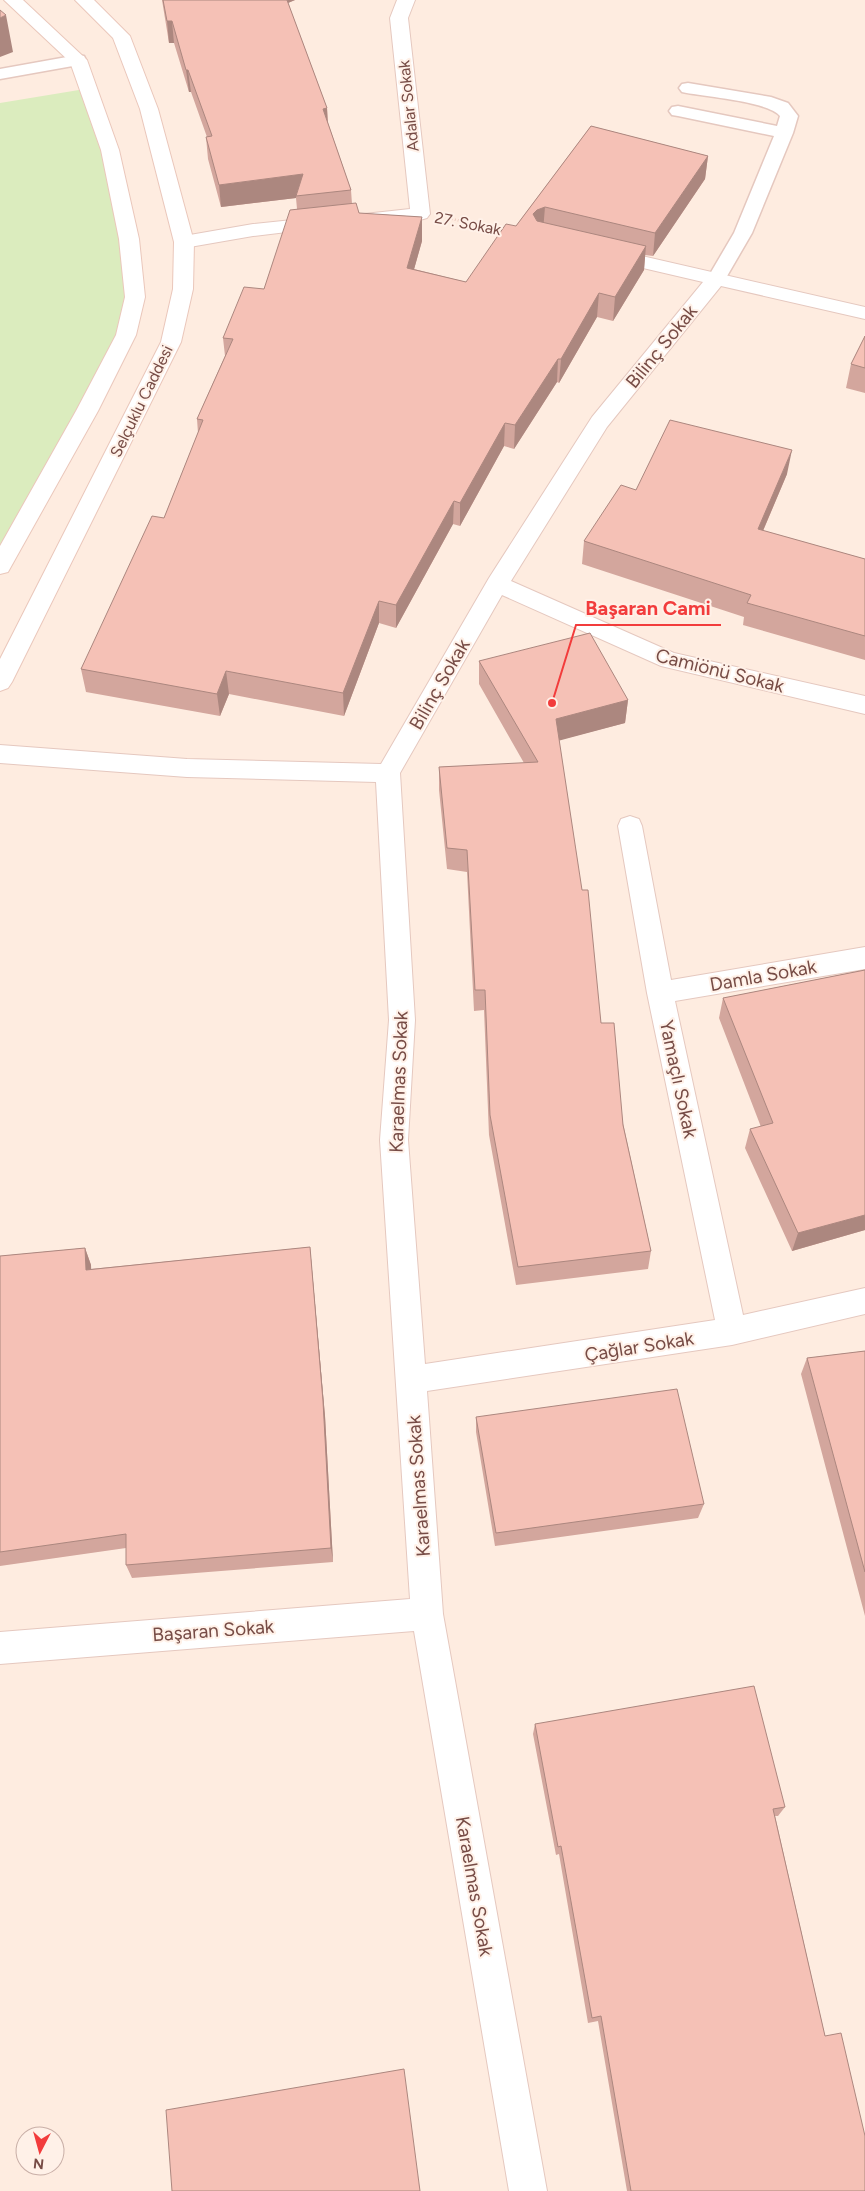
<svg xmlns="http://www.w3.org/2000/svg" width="865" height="2191" font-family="Figtree,sans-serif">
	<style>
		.green { fill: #dbecbe }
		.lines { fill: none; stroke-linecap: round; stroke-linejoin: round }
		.lane-casing { stroke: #e5c8bf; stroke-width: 3 }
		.street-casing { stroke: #e5c8bf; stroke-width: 2 }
		.secondary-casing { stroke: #eac7bb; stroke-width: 2 }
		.path { stroke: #daa499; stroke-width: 2.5; stroke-dasharray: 0.5 2.5; stroke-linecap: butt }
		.lane { fill: #fff; fill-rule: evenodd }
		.street { fill: #fff; fill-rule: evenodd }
		.secondary { fill: #fff; fill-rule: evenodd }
		.wall { fill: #d3a69d }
		.shaded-wall { fill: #ac877f }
		.building { fill: #f5c1b6; stroke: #ac877f }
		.labels { text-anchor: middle; stroke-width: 4; stroke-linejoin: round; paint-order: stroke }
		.far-street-label { font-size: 16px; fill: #774c46; stroke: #fff1e8 }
		.street-label { font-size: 19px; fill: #774c46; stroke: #fff1e8 }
		.leader { fill: none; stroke: #f23c3c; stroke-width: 2 }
		.callout-dot { fill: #f23c3c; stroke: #fff1e8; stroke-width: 2 }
		.callout-label { font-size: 20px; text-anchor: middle; font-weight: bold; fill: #f23c3c; stroke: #fff1e8; stroke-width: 4; stroke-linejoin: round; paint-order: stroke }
	</style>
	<rect width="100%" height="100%" fill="#feece0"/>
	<path class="green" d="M91,88l37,149 2,67 -63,144 -67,116v-461z"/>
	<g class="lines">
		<g class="lane-casing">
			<path id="lane" d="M78,55l6,1 2,4 -2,4 -84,15v-10z
				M688,83l83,14 17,6 10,13 -5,17 -41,100 -29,50 -7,2 -7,-2 -2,-4 27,-46 40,-97 -96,-20 -6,-1 -3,-4 3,-4 6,-1 99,20 3,-10c-12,-15 -76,-19 -98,-24l-3,-4 3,-4z"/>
		</g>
		<g class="street-casing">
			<path id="street" d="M397,0h18l-7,18 22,196 -3,4 -7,2 -58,5 -7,-2 -3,-4 3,-4 55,-6 -20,-191z
				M321,217l7,2 3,4 -3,4 -75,9 -69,12 -7,-2 -3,-4 3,-4 7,-2 69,-12z
				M607,248l258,59v12l-144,-33 -114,141 -96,154 163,72 191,43v18l-204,-48 -159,-71 -102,178 15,247 -7,120 17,224 290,-44 -68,-327 -29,-167 3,-7 9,-3 9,3 3,7 29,154 194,-33v22l-190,32 68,314 122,-27v26l-133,31 -305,46 16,223 104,577h-38l-95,-560 -414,33v-32l410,-33 -30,-459 9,-120 -13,-238 -189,-5 -187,-14v-18l187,14 194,5 108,-186 103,-161 111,-135 -103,-24 -3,-4 3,-4z"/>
		</g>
		<g class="secondary-casing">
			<path id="secondary" d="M4,0h19l64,60 32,90 20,89 6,58 -9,38 -38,76 -90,161 -8,2v-28l76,-135 40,-76 9,-38 -6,-58 -18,-89 -31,-88z
				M75,0h19l36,36 28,73 36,133 -1,47 -12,53 -169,340 -4,6 -8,3v-32l161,-317 12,-53 1,-47 -34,-133 -27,-71z"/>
		</g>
		<path class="path" d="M452,219l53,11"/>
		<use href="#lane" class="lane"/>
		<use href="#street" class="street"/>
		<use href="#secondary" class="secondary"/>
	</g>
	<path class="wall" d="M162,0h133l-7,3 39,105 1,15 23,67 1,14 7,9 63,4v24l-8,28 52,13 50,-56 75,-100 117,30 -3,23 -52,77 -8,-1 -1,15 -31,51 -16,-4 -38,66 -2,-1 -43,67 -10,-3 -44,80 -7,-2 -57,104 -17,-5 -35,93 -115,-22 -9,22 -134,-24 -5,-23 83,-151 34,-85 -1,-14 28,-63 -2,-18 41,-49 33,-80 -1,-11 -75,9 -13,-48 -2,-22h1l-16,-45h-2l-15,-49h-5z
		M865,336v57l-19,-5 5,-24z
		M787,474l-24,57 102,28v101l-122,-35 1,-8 -162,-53 2,-23 52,-51z
		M479,661l149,39 -3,23 -66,17 42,283 50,228 -3,18 -132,16 -27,-150 -5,-125 -10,1 -7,-139 -20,-3 -8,-79v-23l85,-4 -45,-79z
		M865,970v260l-73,21 -47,-103 5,-19 11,-2 -42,-109 4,-20z
		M310,1247l15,169 8,146 -201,16 -6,-13v-17l-126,18v-310l85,-8 6,17v4z
		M865,1351v265l-64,-242 6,-16z
		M476,1417l228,87 -6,14 -203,28 -19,-114z
		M535,1724l250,83 -7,9h-3l50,220 40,155h-238l-29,-170 -10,2 -29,-169 -3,1 -23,-121z"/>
	<path class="shaded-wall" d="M282,0h13l-12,5z
		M6,15l7,37 -13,5v-39z
		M167,21h5l2,22h-5z
		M186,70h2l3,22h-2z
		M327,108l1,22 -5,-21z
		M708,156l-3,23 -52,77 2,-23z
		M303,174l-7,22v2l-75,9 -2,-22z
		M545,207l-2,24 -10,-17 4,-4z
		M422,217v24l-14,50 -1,-23z
		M646,246l-2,24 -31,51 2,-24z
		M599,293l-2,24 -38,66 2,-24z
		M558,359l-1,23 -43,67 1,-24z
		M505,423l-1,23 -44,80v-23z
		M792,450l-5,24 -33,78 4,-23z
		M454,501l-1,23 -57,104v-23z
		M379,601v22l-35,93 -1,-23z
		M226,671l3,23 -9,22 -3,-22z
		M628,700l-3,23 -71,19 2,-23z
		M865,1215v15l-73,21 6,-18z
		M310,1247l15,169 8,146 -2,-14z
		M85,1248l6,17 1,22 -6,-17z"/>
	<path class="building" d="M163,0h124l40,108 -4,1 28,81 -55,6 7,-22 -84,11 -13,-48 6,-1 -24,-66h-2l-14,-49h-5z
		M0,10l6,5 -6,3z
		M591,126l117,30 -53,77 -110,-26 -8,3 -4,4 4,7 109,25 -31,51 -16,-4 -38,66h-3l-43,66 -10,-2 -45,80 -6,-2 -58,104 -17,-4 -36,92 -117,-22 -9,23 -136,-25 71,-153 12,2 39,-98 -6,-1 36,-80 -10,-1 21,-51 20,2 26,-79 66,-7 3,10 63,4 -15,51 59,14 40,-58 10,2z
		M865,336v32l-14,-4z
		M670,420l122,30 -34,79 107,30v77l-118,-33 4,-8 -167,-54 37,-56 15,5z
		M590,633l38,67 -72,19 26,171h6l13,133h13l9,102 28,126 -133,16 -28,-152 -5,-125h-10l-8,-140 -20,-2 -8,-81 99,-5 -59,-101z
		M865,970v245l-67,18 -48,-104 23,-6 -50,-125z
		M310,1247l13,154 8,147 -205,17v-31l-126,18v-296l85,-8 1,22z
		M865,1351v221l-58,-214z
		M677,1389l27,115 -208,29 -20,-116z
		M754,1686l31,121 -12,2 52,227 16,-3 24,103v55h-234l-30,-175 -9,2 -31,-172 -3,1 -23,-123z
		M404,2069l16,122h-248l-6,-81z"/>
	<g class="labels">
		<g class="far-street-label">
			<text transform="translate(408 106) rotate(-96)" y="6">Adalar Sokak</text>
			<text transform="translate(468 223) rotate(11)" y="6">27. Sokak</text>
			<text transform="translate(141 401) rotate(-64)" y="6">Selçuklu Caddesi</text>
		</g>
		<g class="street-label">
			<text transform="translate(661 346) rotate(-51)" y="7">Bilinç Sokak</text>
			<text transform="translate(720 670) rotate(14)" y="7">Camiönü Sokak</text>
			<text transform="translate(439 684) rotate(-60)" y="7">Bilinç Sokak</text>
			<text transform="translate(763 975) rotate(-10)" y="7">Damla Sokak</text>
			<text transform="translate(679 1079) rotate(78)" y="7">Yamaçlı Sokak</text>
			<text transform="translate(398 1082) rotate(-88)" y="7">Karaelmas Sokak</text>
			<text transform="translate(639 1346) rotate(-9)" y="7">Çağlar Sokak</text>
			<text transform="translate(418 1486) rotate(-94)" y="7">Karaelmas Sokak</text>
			<text transform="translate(213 1630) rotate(-4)" y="7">Başaran Sokak</text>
			<text transform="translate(475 1886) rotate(80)" y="7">Karaelmas Sokak</text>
		</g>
	</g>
	<path class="leader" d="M552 703L576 625H721"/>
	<circle class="callout-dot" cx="552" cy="703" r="5"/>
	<g class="callout-label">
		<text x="648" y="615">Başaran Cami</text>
	</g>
	<g transform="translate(40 2151) rotate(186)"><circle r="24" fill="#fff1e8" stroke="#c9afa7"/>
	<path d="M0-4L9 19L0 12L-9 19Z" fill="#f23c3c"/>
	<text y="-8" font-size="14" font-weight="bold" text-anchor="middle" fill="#774c46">N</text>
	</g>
</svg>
